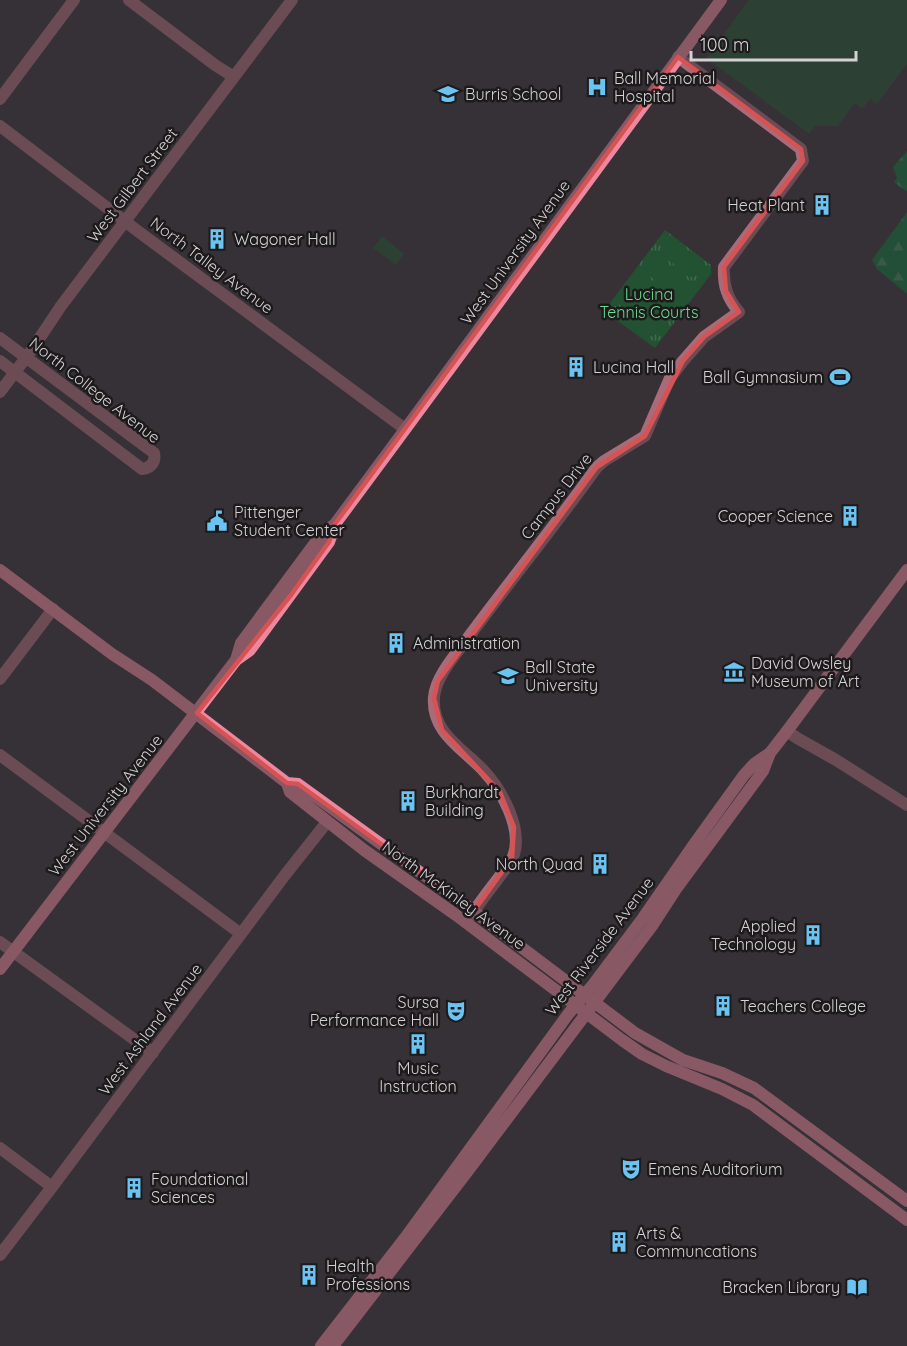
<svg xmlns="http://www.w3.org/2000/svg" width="907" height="1346" font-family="Quicksand,sans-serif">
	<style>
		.grass { fill: url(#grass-tufts) }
		.forest { fill: url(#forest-firs) }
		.garden { fill: #225231 }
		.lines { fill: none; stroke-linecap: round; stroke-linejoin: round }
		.street { stroke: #aa6a78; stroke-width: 12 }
		.secondary { stroke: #ec879e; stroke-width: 12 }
		.marked { fill: none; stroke: #d65253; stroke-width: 4.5; stroke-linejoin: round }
		.labels { text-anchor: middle; stroke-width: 5; stroke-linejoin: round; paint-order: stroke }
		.poi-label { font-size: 16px; fill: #d4d1d4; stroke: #1d1a1c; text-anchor: start }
		.street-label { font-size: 16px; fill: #d4d1d4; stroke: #1d1a1c }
		.park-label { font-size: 16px; fill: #69dc8d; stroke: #1d1a1c }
	</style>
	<defs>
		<pattern id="grass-tufts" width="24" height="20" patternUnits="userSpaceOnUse" patternTransform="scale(1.5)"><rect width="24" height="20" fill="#225231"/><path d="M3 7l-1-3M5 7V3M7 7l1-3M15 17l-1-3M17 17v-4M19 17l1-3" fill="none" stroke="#416a4e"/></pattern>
		<pattern id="forest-firs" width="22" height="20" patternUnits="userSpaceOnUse" patternTransform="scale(1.5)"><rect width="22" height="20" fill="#0d7239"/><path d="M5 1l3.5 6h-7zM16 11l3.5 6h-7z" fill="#3b8b5e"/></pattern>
	</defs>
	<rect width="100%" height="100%" fill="#373136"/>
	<path class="grass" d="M665,230l46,35v9l-56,74 -51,-37z"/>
	<path class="forest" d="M907,151v41l-13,-10 3,-4 -4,-11z
		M907,212v82l-30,-25 -5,-9z"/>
	<path class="garden" d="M749,0h158v64l-30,40 -7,-5 -8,10 -7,-6 -17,23h-23l-6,8 -103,-76z
		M382,236l22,18 -8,11 -23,-17z
		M672,239l32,24 -11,15 -32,-24z
		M658,259l31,23 -11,15 -31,-23z
		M642,279l32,24 -11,14 -32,-23z
		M626,301l32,23 -11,15 -32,-24z"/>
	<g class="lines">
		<path class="street" d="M129,0l86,65 19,12
			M0,99l74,-99
			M0,126l139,106 266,197
			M0,338l154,115c2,9 -3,15 -12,16l-142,-108
			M0,392l31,-41 30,-45 231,-306
			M0,679l53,-70
			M787,731l10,7 39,22 71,45
			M0,755l241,179
			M468,920c9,-14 19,-27 29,-40 5,-7 12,-15 16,-23 11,-28 -12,-68 -30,-87 -21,-22 -52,-38 -49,-73 2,-23 26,-47 39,-66 41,-55 84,-108 124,-164l7,-6 41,-25 25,-58 13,-17 21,-24 35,-25c-12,-14 -16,-27 -15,-45l79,-106 -2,-12 -123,-92
			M0,942l153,111
			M0,1148l52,39
			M0,1255l52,-68 233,-312 42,-53"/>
		<path class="secondary" d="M0,570l112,84 40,26 135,103 3,9 74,58 92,65 166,125 20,14 24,12 56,23 31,16 154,115
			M236,660l5,-17 80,-108 14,-11 63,-85 323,-439
			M287,783l11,1 29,21 137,99 171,129 48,27 39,13 32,15 153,113
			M0,969l236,-309 14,-10 79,-108 6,-17
			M321,1346l84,-108 164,-225 23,-27 51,-68 52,-75 49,-68 10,-11 16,-11 17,-22 120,-161
			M333,1346l134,-174 185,-246 24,-37 87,-118 7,-18"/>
	</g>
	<path d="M0 0H907V1346H0ZM678,57l123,92 2,12 -79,106 2,24 13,21 -35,25 -21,24 -38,75 -48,31 -159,214 -4,17 8,32 58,62 14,35 -2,31 -38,53 -176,-127 -11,-1 -90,-70 94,-118 38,-53 6,-18z" fill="#373136" fill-opacity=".55" fill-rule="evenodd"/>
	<path class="marked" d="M678,57l123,92 2,12 -79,106 2,24 13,21 -35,25 -21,24 -38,75 -48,31 -159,214 -4,17 8,32 58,62 14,35 -2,31 -38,53 -176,-127 -11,-1 -90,-70 94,-118 38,-53 6,-18z"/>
	<defs>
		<g id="hospital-bare" transform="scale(1.62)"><path d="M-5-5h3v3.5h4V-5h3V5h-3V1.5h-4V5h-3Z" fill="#6ac3f1" stroke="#1d1a1c" stroke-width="2.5" paint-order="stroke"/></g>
		<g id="school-bare" transform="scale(1.62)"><path d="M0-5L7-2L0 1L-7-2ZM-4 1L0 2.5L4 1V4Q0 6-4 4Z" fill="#6ac3f1" stroke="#1d1a1c" stroke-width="2.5" paint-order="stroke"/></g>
		<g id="building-bare" transform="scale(1.62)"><path d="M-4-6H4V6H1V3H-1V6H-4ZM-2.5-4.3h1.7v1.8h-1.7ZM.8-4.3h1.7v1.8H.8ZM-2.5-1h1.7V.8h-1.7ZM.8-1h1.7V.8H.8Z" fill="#6ac3f1" stroke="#1d1a1c" stroke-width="2.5" paint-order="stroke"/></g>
		<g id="stadium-bare" transform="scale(1.62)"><path d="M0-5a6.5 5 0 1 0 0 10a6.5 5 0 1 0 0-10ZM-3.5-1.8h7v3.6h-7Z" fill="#6ac3f1" stroke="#1d1a1c" stroke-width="2.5" paint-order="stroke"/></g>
		<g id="civic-bare" transform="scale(1.62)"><path d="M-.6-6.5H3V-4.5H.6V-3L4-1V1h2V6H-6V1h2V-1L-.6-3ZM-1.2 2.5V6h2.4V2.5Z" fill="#6ac3f1" stroke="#1d1a1c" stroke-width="2.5" paint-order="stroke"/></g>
		<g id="museum-bare" transform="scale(1.62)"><path d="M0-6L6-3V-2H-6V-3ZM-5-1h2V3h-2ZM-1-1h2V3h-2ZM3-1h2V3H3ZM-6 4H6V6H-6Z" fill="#6ac3f1" stroke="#1d1a1c" stroke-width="2.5" paint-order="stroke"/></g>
		<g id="university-bare" transform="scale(1.62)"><path d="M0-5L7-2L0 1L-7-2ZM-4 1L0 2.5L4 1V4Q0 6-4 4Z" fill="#6ac3f1" stroke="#1d1a1c" stroke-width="2.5" paint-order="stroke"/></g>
		<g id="theatre-bare" transform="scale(1.62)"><path d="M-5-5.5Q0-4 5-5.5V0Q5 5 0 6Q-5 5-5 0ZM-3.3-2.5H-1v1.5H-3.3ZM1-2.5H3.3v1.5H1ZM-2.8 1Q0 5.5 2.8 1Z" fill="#6ac3f1" stroke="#1d1a1c" stroke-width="2.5" paint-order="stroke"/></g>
		<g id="library-bare" transform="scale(1.62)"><path d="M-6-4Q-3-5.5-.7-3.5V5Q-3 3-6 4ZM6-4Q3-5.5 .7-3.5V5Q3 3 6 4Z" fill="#6ac3f1" stroke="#1d1a1c" stroke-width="2.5" paint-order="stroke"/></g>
	</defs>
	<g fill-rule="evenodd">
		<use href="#hospital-bare" x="597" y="87"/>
		<use href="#school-bare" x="448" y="94"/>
		<use href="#building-bare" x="822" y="205"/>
		<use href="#building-bare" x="217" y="239"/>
		<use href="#building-bare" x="576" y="367"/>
		<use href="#stadium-bare" x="840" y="377"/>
		<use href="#building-bare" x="850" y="516"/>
		<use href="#civic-bare" x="217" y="521"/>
		<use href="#building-bare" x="396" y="643"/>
		<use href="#museum-bare" x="734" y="672"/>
		<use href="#university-bare" x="508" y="676"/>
		<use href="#building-bare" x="408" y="801"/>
		<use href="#building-bare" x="600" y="864"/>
		<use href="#building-bare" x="813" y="935"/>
		<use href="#building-bare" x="723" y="1006"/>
		<use href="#theatre-bare" x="456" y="1011"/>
		<use href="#building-bare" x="418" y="1044"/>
		<use href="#theatre-bare" x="631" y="1169"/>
		<use href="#building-bare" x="134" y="1188"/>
		<use href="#building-bare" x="619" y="1242"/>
		<use href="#building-bare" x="309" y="1275"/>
		<use href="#library-bare" x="857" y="1287"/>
	</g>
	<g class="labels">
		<g class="poi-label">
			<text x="614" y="84">Ball Memorial<tspan x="614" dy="18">Hospital</tspan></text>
			<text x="465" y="100">Burris School</text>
			<text x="805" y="211" text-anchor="end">Heat Plant</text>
			<text x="234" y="245">Wagoner Hall</text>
			<text x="593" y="373">Lucina Hall</text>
			<text x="823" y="383" text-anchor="end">Ball Gymnasium</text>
			<text x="234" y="518">Pittenger<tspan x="234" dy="18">Student Center</tspan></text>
			<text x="833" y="522" text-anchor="end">Cooper Science</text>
			<text x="413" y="649">Administration</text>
			<text x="751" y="669">David Owsley<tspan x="751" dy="18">Museum of Art</tspan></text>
			<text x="525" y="673">Ball State<tspan x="525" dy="18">University</tspan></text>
			<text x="425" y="798">Burkhardt<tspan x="425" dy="18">Building</tspan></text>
			<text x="583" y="870" text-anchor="end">North Quad</text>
			<text x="796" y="932" text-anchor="end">Applied<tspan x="796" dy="18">Technology</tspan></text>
			<text x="439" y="1008" text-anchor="end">Sursa<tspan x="439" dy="18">Performance Hall</tspan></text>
			<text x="740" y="1012">Teachers College</text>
			<text x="418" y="1074" text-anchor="middle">Music<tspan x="418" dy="18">Instruction</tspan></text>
			<text x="648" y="1175">Emens Auditorium</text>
			<text x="151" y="1185">Foundational<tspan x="151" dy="18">Sciences</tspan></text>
			<text x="636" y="1239">Arts &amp;<tspan x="636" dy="18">Communcations</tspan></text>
			<text x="326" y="1272">Health<tspan x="326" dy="18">Professions</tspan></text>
			<text x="840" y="1293" text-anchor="end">Bracken Library</text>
		</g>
		<g class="street-label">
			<text transform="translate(132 185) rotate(-53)" y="6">West Gilbert Street</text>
			<text transform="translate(515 252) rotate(-54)" y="6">West University Avenue</text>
			<text transform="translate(212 265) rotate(37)" y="6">North Talley Avenue</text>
			<text transform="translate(95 390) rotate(38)" y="6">North College Avenue</text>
			<text transform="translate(556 496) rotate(-52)" y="6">Campus Drive</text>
			<text transform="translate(105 805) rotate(-52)" y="6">West University Avenue</text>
			<text transform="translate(454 895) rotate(36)" y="6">North McKinley Avenue</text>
			<text transform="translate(599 946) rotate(-53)" y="6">West Riverside Avenue</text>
			<text transform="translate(150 1029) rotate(-53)" y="6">West Ashland Avenue</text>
		</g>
		<g class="park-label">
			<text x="649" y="300">Lucina<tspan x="649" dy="18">Tennis Courts</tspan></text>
		</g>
	</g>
	<path d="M691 51v9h165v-9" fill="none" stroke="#d4d1d4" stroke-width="3"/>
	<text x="700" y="51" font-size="18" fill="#d4d1d4" stroke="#1d1a1c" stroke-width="4.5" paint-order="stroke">100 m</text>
</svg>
